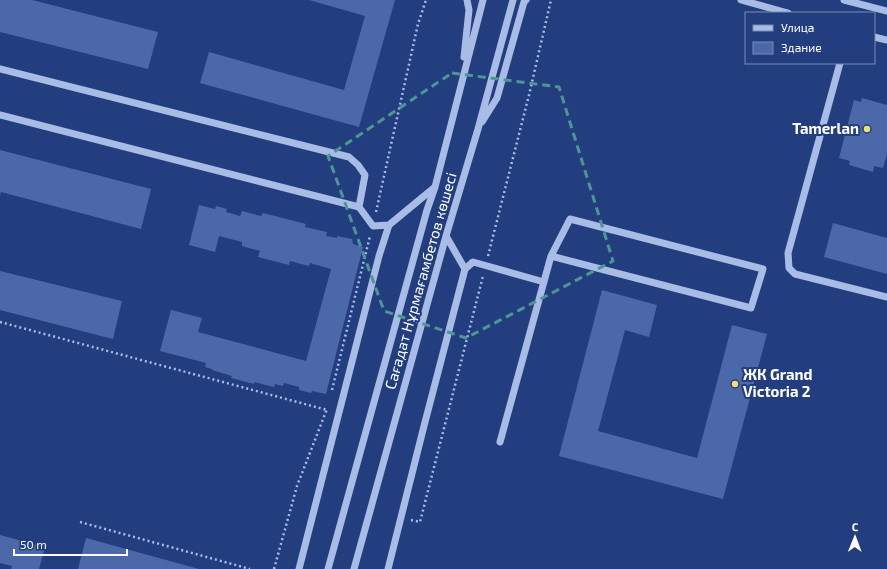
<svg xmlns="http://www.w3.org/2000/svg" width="887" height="569" font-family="'Exo 2',sans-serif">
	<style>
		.building { fill: #4b68a8 }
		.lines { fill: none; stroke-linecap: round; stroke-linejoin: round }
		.path { stroke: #a9bce6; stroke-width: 2.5; stroke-dasharray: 2 3; stroke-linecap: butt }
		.minor { stroke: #a9bce6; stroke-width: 7 }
		.marked { fill: none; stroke: #4b9892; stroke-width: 3; stroke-dasharray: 8 5; stroke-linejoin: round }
		.poi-dot { fill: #f1de6c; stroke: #233e7f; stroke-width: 1.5 }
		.labels { text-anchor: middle; stroke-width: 4; stroke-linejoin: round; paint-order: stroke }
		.poi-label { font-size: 15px; font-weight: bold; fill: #fff; stroke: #233e7f; text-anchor: end }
		.street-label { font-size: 15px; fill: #fff; stroke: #233e7f }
	</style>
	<rect width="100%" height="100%" fill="#233e7f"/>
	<path class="building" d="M0,0h32l126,32 -10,37 -148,-37z
		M309,0h86l-36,127 -159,-44 9,-31 135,38 21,-74z
		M862,98l25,7v49l-4,14 -9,-2 -1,6 -24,-7 1,-4 -11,-3 15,-58 7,2z
		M0,150l151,39 -10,40 -140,-37 -1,3z
		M199,205l16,4 1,-3 11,3 -1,3 14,4 2,-5 19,5 2,-3 43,11 -1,3 22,5 -1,4 11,2v-2l15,3 1,5 10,3 -37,147 -14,-3 -1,2 -12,-3v-3l-15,-4 -1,3 -8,-2 -1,3 -20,-5v2l-23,-6 1,-2 -20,-6v-1l-7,-2 1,-4 -46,-12 11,-41 31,8 -4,14 108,29 25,-92 -21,-6 -1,3 -19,-5 -1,4 -31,-8 2,-6 -18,-5v-4l-23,-6 -4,16 -26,-7z
		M833,223l54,15v36l-63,-17z
		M0,271l122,30 -9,38 -113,-29z
		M602,290l55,15 -8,32 -24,-7 -27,101 99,27 35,-133 35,9 -44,165 -164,-43z
		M0,535l45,12 -6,22h-28l1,-3 -12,-3z
		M86,538l113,31h-121z"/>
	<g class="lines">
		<path class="path" d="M376,212l42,-188 8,-24
			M488,256l41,-161 22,-95
			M0,322l327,88
			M332,390l38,-154
			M411,520l9,2 63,-246
			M80,522l170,47
			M274,569l23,-83 30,-77"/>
		<path class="minor" d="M741,0l47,13
			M844,0l43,11
			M874,37l13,3
			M464,57l5,-47 -2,-10
			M840,63l-52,190 1,15 6,6 92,23
			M0,69l349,88 9,8 7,10 -6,32 14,19 16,-1
			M0,115l359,92
			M482,122l15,-24 27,-96 2,-2
			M465,269l8,-7 71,20
			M500,442l51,-186 19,-37 193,50 -12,39 -200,-52
			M299,569l80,-313 10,-31 46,-38
			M328,569l99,-359 8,-23 48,-187
			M354,569l92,-333 32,-107 35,-129
			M388,569l36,-143 41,-157 -19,-33"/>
	</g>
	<path class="marked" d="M452,73l107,14 54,174 -147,77 -82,-27 -56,-155z"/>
	<g class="poi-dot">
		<circle cx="867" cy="129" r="4"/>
		<circle cx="735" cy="384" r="4"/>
	</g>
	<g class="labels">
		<g class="poi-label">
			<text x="859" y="134">Tamerlan</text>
			<text x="743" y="380" text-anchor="start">ЖК Grand<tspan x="743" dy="17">Victoria 2</tspan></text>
		</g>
		<g class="street-label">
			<text transform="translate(421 281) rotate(-74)" y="5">Сағадат Нұрмағамбетов көшесі</text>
		</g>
	</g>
	<rect x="745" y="12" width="130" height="52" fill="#233e7f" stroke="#7b8bb2"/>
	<rect x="753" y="25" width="20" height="6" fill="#a9bce6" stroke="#7b8bb2"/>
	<text x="781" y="32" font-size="12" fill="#ffffff">Улица</text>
	<rect x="753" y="42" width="20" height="12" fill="#4b68a8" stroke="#7b8bb2"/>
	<text x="781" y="52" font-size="12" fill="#ffffff">Здание</text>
	<g transform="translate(855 537) rotate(1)" stroke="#233e7f" stroke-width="3" paint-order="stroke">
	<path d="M0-3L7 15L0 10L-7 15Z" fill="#ffffff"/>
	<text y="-6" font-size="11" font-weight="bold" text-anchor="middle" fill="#ffffff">С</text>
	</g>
	<path d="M14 549v6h113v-6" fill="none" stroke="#ffffff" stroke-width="2"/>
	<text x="20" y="549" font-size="12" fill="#ffffff" stroke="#233e7f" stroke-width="3" paint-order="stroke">50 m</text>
</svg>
